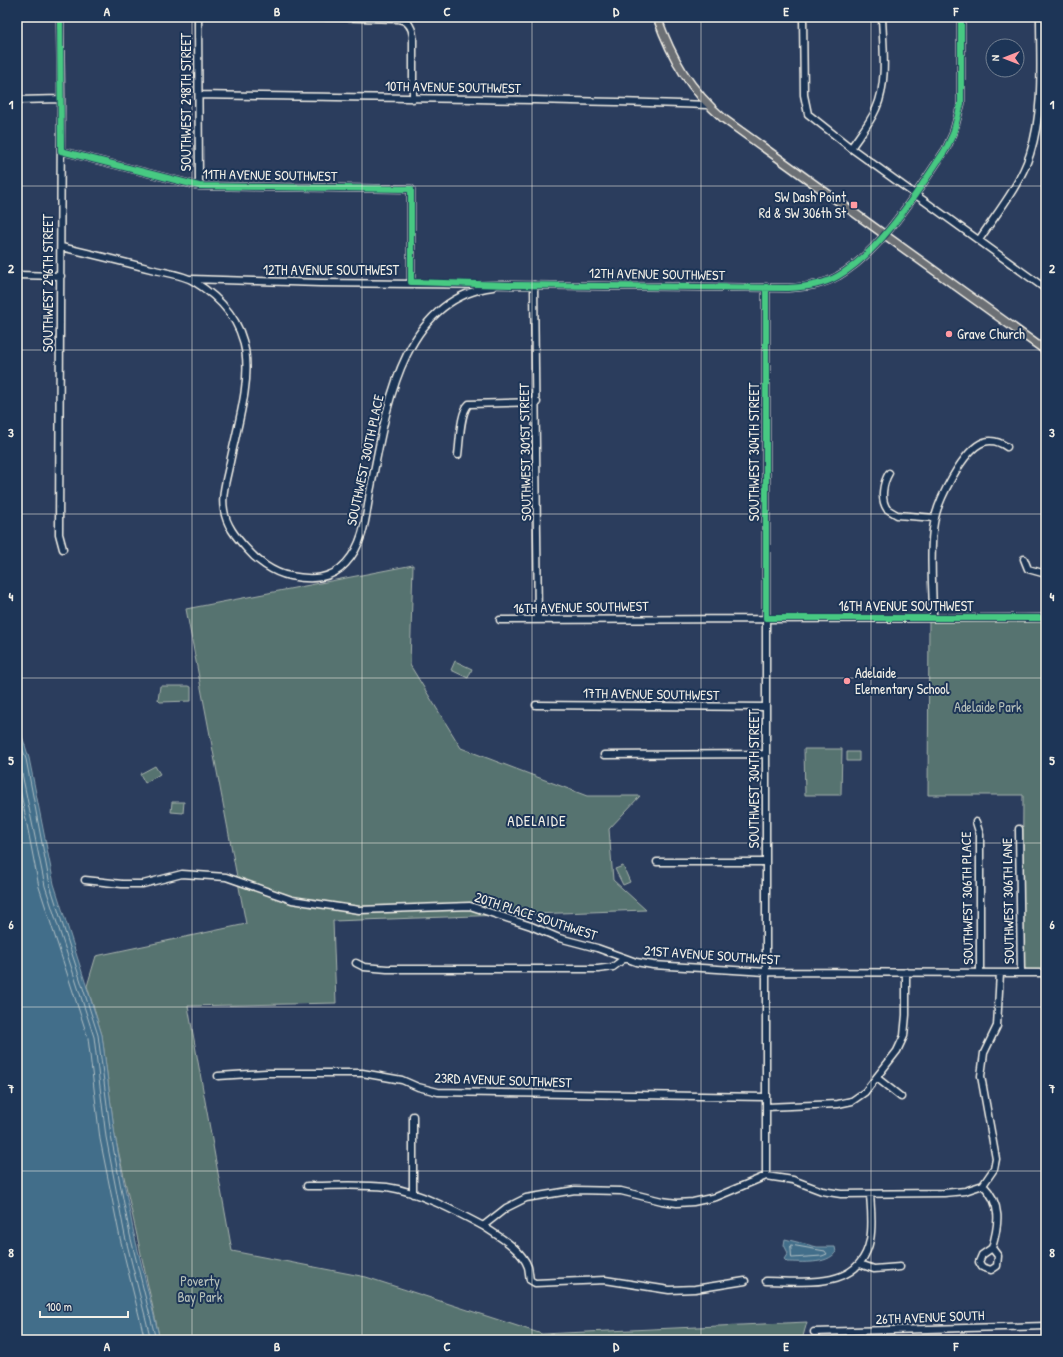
<svg xmlns="http://www.w3.org/2000/svg" width="1063" height="1357" font-family="'Patrick Hand',sans-serif">
	<style>
		.green { fill: #577370; stroke: #a6b2ac }
		.water { fill: #436e8a; stroke: #8aa2b0 }
		.lines { fill: none; stroke-linecap: round; stroke-linejoin: round }
		.shore { stroke: #adbdc2; stroke-width: 1 }
		.minor-casing { stroke: #f4f1e8; stroke-width: 9 }
		.major-casing { stroke: #f4f1e8; stroke-width: 10 }
		.minor { stroke: #1d3557; stroke-width: 6 }
		.major { stroke: #6c6f75; stroke-width: 7 }
		.cycleway-casing { stroke: #1d3557; stroke-width: 8 }
		.cycleway { stroke: #46c982; stroke-width: 6 }
		.grid { fill: none; stroke: #f4f1e8; stroke-width: 1; stroke-opacity: 0.55 }
		.poi-dot { fill: #ff9aa2; stroke: #1d3557; stroke-width: 1.5 }
		.labels { text-anchor: middle; stroke-width: 4; stroke-linejoin: round; paint-order: stroke }
		.street-label { font-size: 14px; fill: #f4f1e8; stroke: #1d3557 }
		.poi-label { font-size: 14px; fill: #f4f1e8; stroke: #1d3557; text-anchor: start }
		.park-label { font-size: 14px; fill: #b5bfb8; stroke: #1d3557 }
		.neighbourhood-label { font-size: 15px; letter-spacing: 1px; fill: #f4f1e8; stroke: #1d3557 }
		.neatline { fill: none; stroke: #f4f1e8; stroke-width: 1.5 }
		.grid-label { font-size: 13px; text-anchor: middle; font-weight: bold; fill: #f4f1e8 }
	</style>
	<rect width="100%" height="100%" fill="#2b3d5d"/>
	<filter id="ink" filterUnits="userSpaceOnUse"><feTurbulence type="fractalNoise" baseFrequency=".025" numOctaves="2"/><feDisplacementMap in="SourceGraphic" scale="8" xChannelSelector="R" yChannelSelector="G"/><feConvolveMatrix kernelMatrix="1 2 1 2 8 2 1 2 1" color-interpolation-filters="sRGB"/></filter>
	<g filter="url(#ink)">
		<path class="green" d="M413,565l-3,100 51,83 126,48h53l-31,33 4,51 33,30 -313,11 3,82 -148,3 44,245 134,26 176,57 265,-12 -5,18h-642l-45,-204 -13,-101 -15,-49 9,-30 150,-32 -60,-315z
			M929,618h117v355h-24l1,-178h-95z
			M455,661l17,8 -4,9 -17,-8z
			M160,686h29l2,1v14l-31,1 -2,-2z
			M804,749h38l-1,46h-36z
			M847,752h12v9h-12z
			M155,766l5,8 -15,9 -5,-9z
			M172,802h12l-1,11 -12,-1z
			M623,866l7,16 -7,3 -8,-16z"/>
		<path class="water" d="M17,720l12,38 25,126 48,151 13,101 19,98 26,106h-143z
			M785,1239l32,8h18l1,5c-9,13 -35,10 -49,10l-3,-3 4,-6 -4,-8z"/>
		<g class="lines">
			<path class="shore" d="M17,733l9,26 24,126 48,150 13,101 19,99 26,105
				M17,749l28,137 49,151 12,100 19,99 26,104
				M17,773l22,114 49,151 12,101 20,99 25,102
				M791,1245l34,6 2,3 -5,2 -30,2z"/>
			<g class="minor-casing">
				<path id="minor" d="M60,17l1,82 -2,435 4,15
					M198,17l1,169
					M326,17l72,2c10,1 14,8 15,17v63
					M803,17l1,78 4,19 43,34 195,141
					M199,95c169,3 338,3 508,10
					M17,100l44,-1
					M851,148c8,-12 19,-25 25,-39 12,-26 7,-64 6,-92
					M61,151l138,35 212,3v93
					M979,240c18,-27 41,-55 51,-86 14,-44 10,-92 10,-137
					M61,247c31,7 63,15 94,23 12,3 28,5 38,11 78,47 52,109 37,181 -3,15 -9,33 -6,48 2,15 12,27 22,38 10,12 27,25 44,28 21,4 41,4 56,-13 18,-19 20,-47 24,-71 15,-73 28,-193 123,-205
					M17,275l44,1
					M191,279l129,4 468,5c17,-1 35,-3 50,-12 44,-25 80,-86 108,-127l7,-15 8,-30v-87
					M534,285l4,333
					M766,287v889
					M458,455c2,-14 2,-43 11,-51l68,-2
					M889,473c-6,10 -9,26 -2,36l10,6 38,3
					M1024,559l4,10 18,5
					M933,618c0,-29 -4,-68 1,-95 3,-21 29,-74 50,-81 9,-3 16,0 23,5
					M500,620l546,-2
					M536,705l230,2
					M604,755l162,-1
					M976,822l4,13v137
					M1019,829l2,144
					M657,862h109
					M85,880l37,4h21l39,-10 44,3 66,23 67,10 111,-4 61,20 28,12 38,10 28,10
					M356,963l8,4 23,2h211l15,-2 12,-9 11,4 17,3 113,7 280,1
					M218,1076l48,-3h96l40,7 16,7 20,5 328,5
					M877,1078l24,19
					M766,1107l72,-3 14,-3 13,-9 32,-41 7,-15 2,-21v-43
					M413,1116v78
					M307,1186c26,0 54,-2 80,1 30,4 70,25 96,39l23,-18 20,-10 49,-8 46,1 41,10 15,2 16,-1 23,-5 50,-21 27,4 29,11 19,3 103,-1 21,-2 18,-6
					M483,1226c15,10 39,23 45,41 1,4 1,8 2,13l5,3 70,-3 64,10 26,-1 50,-8
					M992,1248l-10,7 -3,7 3,5 9,3 6,-4 1,-10 -6,-8c7,-24 10,-44 -9,-63l11,-16 2,-10 -15,-83 3,-23 13,-27 3,-53
					M860,1264l14,5 26,-2
					M766,1281c39,0 94,10 104,-41 3,-15 1,-31 0,-46
					M814,1332l232,-6"/>
			</g>
			<g class="major-casing">
				<path id="major" d="M657,17c15,42 33,73 67,102l322,232"/>
			</g>
			<use href="#minor" class="minor"/>
			<use href="#major" class="major"/>
			<g class="cycleway-casing">
				<path id="cycleway" d="M60,17l1,134 138,35 212,3v93l99,3 278,3c17,-1 35,-3 50,-12 44,-25 80,-86 108,-127l7,-15 8,-30v-87
					M766,287v331h280"/>
			</g>
			<use href="#cycleway" class="cycleway"/>
		</g>
	</g>
	<path class="grid" d="M192,17v1323M362,17v1323M532,17v1323M701,17v1323M871,17v1323M17,186h1029M17,350h1029M17,514h1029M17,678h1029M17,843h1029M17,1007h1029M17,1171h1029"/>
	<g class="poi-dot">
		<rect x="850" y="201" width="8" height="8" rx="2"/>
		<circle cx="949" cy="334" r="4"/>
		<circle cx="847" cy="681" r="4"/>
	</g>
	<g class="labels">
		<g class="street-label">
			<text transform="translate(453 87) rotate(1)" y="5">10TH AVENUE SOUTHWEST</text>
			<text transform="translate(186 102) rotate(-90)" y="5">SOUTHWEST 298TH STREET</text>
			<text transform="translate(270 175) rotate(1)" y="5">11TH AVENUE SOUTHWEST</text>
			<text x="331" y="275">12TH AVENUE SOUTHWEST</text>
			<text transform="translate(657 274) rotate(1)" y="5">12TH AVENUE SOUTHWEST</text>
			<text transform="translate(48 283) rotate(-90)" y="5">SOUTHWEST 296TH STREET</text>
			<text transform="translate(525 452) rotate(-91)" y="5">SOUTHWEST 301ST STREET</text>
			<text transform="translate(754 452) rotate(-90)" y="5">SOUTHWEST 304TH STREET</text>
			<text transform="translate(365 460) rotate(-78)" y="5">SOUTHWEST 300TH PLACE</text>
			<text x="906" y="611">16TH AVENUE SOUTHWEST</text>
			<text transform="translate(581 607) rotate(-1)" y="5">16TH AVENUE SOUTHWEST</text>
			<text transform="translate(651 694) rotate(1)" y="5">17TH AVENUE SOUTHWEST</text>
			<text transform="translate(754 779) rotate(-90)" y="5">SOUTHWEST 304TH STREET</text>
			<text transform="translate(967 898) rotate(-91)" y="5">SOUTHWEST 306TH PLACE</text>
			<text transform="translate(1008 901) rotate(-91)" y="5">SOUTHWEST 306TH LANE</text>
			<text transform="translate(536 916) rotate(18)" y="5">20TH PLACE SOUTHWEST</text>
			<text transform="translate(712 955) rotate(4)" y="5">21ST AVENUE SOUTHWEST</text>
			<text transform="translate(503 1080) rotate(2)" y="5">23RD AVENUE SOUTHWEST</text>
			<text transform="translate(930 1317) rotate(-2)" y="5">26TH AVENUE SOUTH</text>
		</g>
		<g class="poi-label">
			<text x="846" y="202" text-anchor="end">SW Dash Point<tspan x="846" dy="16">Rd &amp; SW 306th St</tspan></text>
			<text x="957" y="339">Grave Church</text>
			<text x="855" y="678">Adelaide<tspan x="855" dy="16">Elementary School</tspan></text>
		</g>
		<g class="park-label">
			<text x="988" y="712">Adelaide Park</text>
			<text x="200" y="1286">Poverty<tspan x="200" dy="16">Bay Park</tspan></text>
		</g>
		<g class="neighbourhood-label">
			<text x="537" y="826">ADELAIDE</text>
		</g>
	</g>
	<rect width="1063" height="1357" fill="none" stroke="#1d3557" stroke-width="44"/>
	<g transform="translate(1005 58) rotate(270)"><circle r="19" fill="#1d3557" stroke="#738091"/>
	<path d="M0-3L7 15L0 10L-7 15Z" fill="#ff9aa2"/>
	<text y="-6" font-size="11" font-weight="bold" text-anchor="middle" fill="#f4f1e8">N</text>
	</g>
	<path d="M40 1311v6h88v-6" fill="none" stroke="#f4f1e8" stroke-width="2"/>
	<text x="46" y="1311" font-size="12" fill="#f4f1e8" stroke="#1d3557" stroke-width="3" paint-order="stroke">100 m</text>
	<rect x="22" y="22" width="1019" height="1313" class="neatline"/>
	<g class="grid-label">
		<text x="107" y="16">A</text>
		<text x="277" y="16">B</text>
		<text x="447" y="16">C</text>
		<text x="616" y="16">D</text>
		<text x="786" y="16">E</text>
		<text x="956" y="16">F</text>
		<text x="11" y="109">1</text>
		<text x="1052" y="109">1</text>
		<text x="11" y="273">2</text>
		<text x="1052" y="273">2</text>
		<text x="11" y="437">3</text>
		<text x="1052" y="437">3</text>
		<text x="11" y="601">4</text>
		<text x="1052" y="601">4</text>
		<text x="11" y="765">5</text>
		<text x="1052" y="765">5</text>
		<text x="11" y="929">6</text>
		<text x="1052" y="929">6</text>
		<text x="11" y="1093">7</text>
		<text x="1052" y="1093">7</text>
		<text x="11" y="1257">8</text>
		<text x="1052" y="1257">8</text>
		<text x="107" y="1351">A</text>
		<text x="277" y="1351">B</text>
		<text x="447" y="1351">C</text>
		<text x="616" y="1351">D</text>
		<text x="786" y="1351">E</text>
		<text x="956" y="1351">F</text>
	</g>
</svg>
